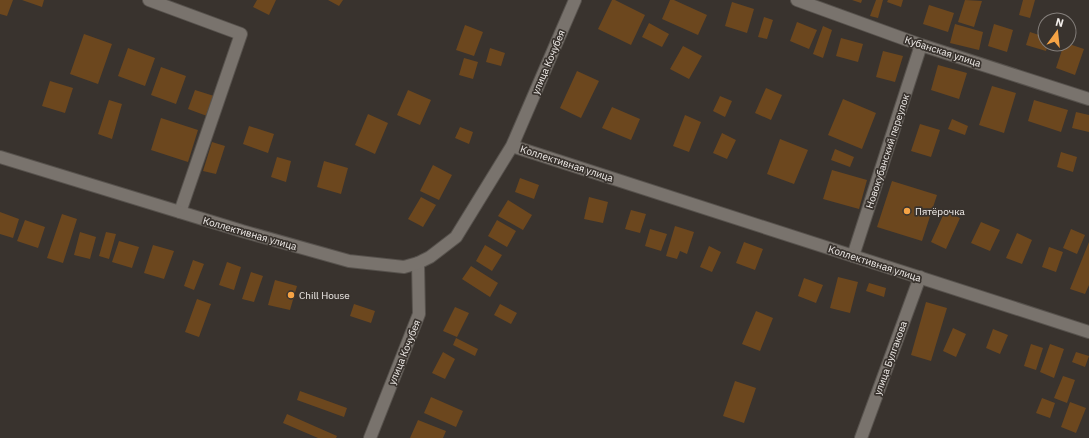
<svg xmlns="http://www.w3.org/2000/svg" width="1089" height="438" font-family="'IBM Plex Sans',sans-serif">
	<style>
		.building { fill: #6c471e }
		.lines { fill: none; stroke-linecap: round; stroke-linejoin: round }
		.minor-casing { stroke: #57524d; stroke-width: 14 }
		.tertiary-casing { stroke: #57524d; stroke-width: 14 }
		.minor { stroke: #79736d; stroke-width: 12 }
		.tertiary { stroke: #79736d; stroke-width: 12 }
		.poi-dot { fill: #f5a345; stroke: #39332e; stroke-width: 1.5 }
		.labels { text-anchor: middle; stroke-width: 3.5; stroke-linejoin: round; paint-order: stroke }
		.street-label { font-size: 10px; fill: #f2eeeb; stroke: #39332e }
		.poi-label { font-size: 10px; fill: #f2eeeb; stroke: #39332e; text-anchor: start }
	</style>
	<rect width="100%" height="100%" fill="#39332e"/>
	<path class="building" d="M0,0h13l-6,16 -7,-2z
		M22,0h22l-2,7z
		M257,0h19l-7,15 -16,-8z
		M328,0h15l-4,6z
		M612,0h3l30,15 -14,30 -33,-16z
		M670,0h4l33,15 -9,20 -36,-16z
		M852,0h10l-1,3z
		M876,0h7l-5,18 -8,-2z
		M888,0h15l-2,7 -14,-5z
		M965,0l17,1 -8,26 -16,-5z
		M1023,0h12l-5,18 -11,-3z
		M732,2l22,7 -7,24 -22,-7z
		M929,5l25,8 -6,19 -25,-8z
		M764,17l9,3 -6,19 -9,-2z
		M797,22l20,8 -8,19 -19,-8z
		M649,23l20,11 -7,13 -20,-10z
		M955,24l28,8 -4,18 -29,-7z
		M994,24l19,6 -6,22 -19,-6z
		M465,25l18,7 -9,24 -18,-6z
		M823,26l9,4 -9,28 -10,-4z
		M1030,32l15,5v7h3l-2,7 -20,-6z
		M84,34l28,10 -14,40 -28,-10z
		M841,38l22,6 -5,18 -22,-6z
		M1064,44h5l15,5 -9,26 -19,-7z
		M683,46l19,10 -13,23 -19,-10z
		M128,48l27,10 -10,28 -27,-10z
		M490,48l15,5 -4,13 -15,-4z
		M883,51l20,5 -8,26 -19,-5z
		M464,58l14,4 -5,17 -14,-4z
		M938,65l29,8 -8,26 -28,-9z
		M161,67l25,9 -10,28 -25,-9z
		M577,71l22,10 -18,37 -21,-10z
		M50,81l23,7 -8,25 -23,-7z
		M992,86l24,7 -12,40 -25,-8z
		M766,88l16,7 -11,25 -16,-7z
		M195,90l19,6 -7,20 -19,-7z
		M408,90l23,10 -11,25 -23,-10z
		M720,96l12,5 -7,16 -12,-6z
		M843,99l33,14 -14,36 -34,-14z
		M109,100l13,4 -10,35 -14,-5z
		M1034,100l34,10 -7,22 -33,-11z
		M612,107l28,12 -9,21 -29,-12z
		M1076,112l13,3v17l-17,-4z
		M368,114l20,9 -13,31 -20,-9z
		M685,115l16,7 -12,30 -16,-6z
		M161,118l37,12 -10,32 -37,-12z
		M952,119l16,7 -3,9 -17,-6z
		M920,124l20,6 -9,27 -20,-6z
		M249,126l25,8 -6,19 -25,-9z
		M460,127l13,5 -4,12 -14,-6z
		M722,133l14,7 -9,19 -14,-6z
		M780,139l28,11 -14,34 -27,-10z
		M212,142l13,4 -9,28 -13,-3z
		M835,149l19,8 -4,10 -19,-7z
		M1061,152l16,5 -4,15 -16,-5z
		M277,157l14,4 -5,21 -15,-5z
		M324,161l24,7 -7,26 -24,-7z
		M433,165l19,10 -13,25 -19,-9z
		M832,170l35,10 -8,29 -36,-10z
		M520,178l19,7 -5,14 -19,-7z
		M892,181l45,14 -15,46 -45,-14z
		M421,197l15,8 -13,22 -15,-8z
		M589,197l19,5 -5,21 -19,-4z
		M508,200l24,15 -9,15 -25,-14z
		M631,210l15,4 -6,19 -15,-4z
		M945,211l15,7 -14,31 -15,-7z
		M0,212l19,7 -6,19 -13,-4z
		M62,214l15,5 -14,44 -16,-5z
		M25,220l20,7 -7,21 -21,-7z
		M497,220l19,11 -9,16 -19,-11z
		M981,222l19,8 -10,21 -19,-8z
		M675,226l19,6 -7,22 -7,-3 -3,8 -11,-3z
		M650,229l17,5 -6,17 -16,-5z
		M1071,229l14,6 -8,19 -14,-6z
		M80,232l16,5 -6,22 -16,-4z
		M106,232l10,2 -7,25 -10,-3z
		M1017,233l15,7 -10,24 -16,-6z
		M119,241l20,6 -7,21 -20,-6z
		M744,242l19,7 -8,21 -19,-7z
		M1089,242v43l-4,9 -15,-5z
		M153,245l21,6 -10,28 -20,-6z
		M485,245l17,10 -10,16 -16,-10z
		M709,246l12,6 -9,20 -12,-5z
		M1049,247l14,5 -7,20 -14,-5z
		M193,260l11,4 -10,26 -10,-4z
		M227,262l14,5 -7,23 -15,-5z
		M471,266l27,17 -8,14 -28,-18z
		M251,272l12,4 -9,26 -12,-3z
		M838,277l20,5 -8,31 -20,-5z
		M804,278l19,7 -7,18 -18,-7z
		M275,280l22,6 -7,24 -22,-5z
		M869,283l17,5 -2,9 -18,-6z
		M197,299l14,5 -12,33 -14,-5z
		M926,302l21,6 -16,53 -20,-6z
		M354,304l21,7 -4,12 -21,-7z
		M500,304l17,9 -6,11 -17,-9z
		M455,307l14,6 -12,24 -14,-6z
		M756,311l17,7 -13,33 -18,-7z
		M953,328l13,6 -10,23 -13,-6z
		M993,329l15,6 -8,19 -14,-6z
		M456,338l22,11 -3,7 -22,-11z
		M1031,344l12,4 -7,22 -12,-4z
		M1050,344l14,5 -10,29 -14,-6z
		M443,352l12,7 -10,20 -13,-6z
		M1076,352l13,4 -4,11 -13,-5z
		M1063,376l12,4 -8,23 -13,-5z
		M735,381l21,7 -12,35 -21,-7z
		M300,391l47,17 -3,9 -47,-17z
		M431,397l32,14 -7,16 -32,-14z
		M1042,398l13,5 -5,15 -14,-5z
		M1070,402l16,6 -10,25 -15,-6z
		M287,414l50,22 -1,2h-18l-35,-15z
		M418,420l28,11 -3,7h-33z"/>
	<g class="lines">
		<g class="minor-casing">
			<path id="minor" d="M149,0l92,34 -61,178
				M797,0l124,45 168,54
				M853,256l68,-211
				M370,438l49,-124 -1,-51
				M861,438l59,-161"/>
		</g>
		<g class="tertiary-casing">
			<path id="tertiary" d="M512,146l63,-146
				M0,157l242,74 107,30 55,6 14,-4 12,-6 26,-20 56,-91 577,186"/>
		</g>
		<use href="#minor" class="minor"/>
		<use href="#tertiary" class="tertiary"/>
	</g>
	<g class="poi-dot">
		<circle cx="907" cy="211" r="4"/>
		<circle cx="291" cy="295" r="4"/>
	</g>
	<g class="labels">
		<g class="street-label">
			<text transform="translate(943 51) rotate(18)" y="4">Кубанская улица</text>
			<text transform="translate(548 62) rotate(-67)" y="4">улица Кочубея</text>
			<text transform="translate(887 151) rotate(-72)" y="4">Новокубанский переулок</text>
			<text transform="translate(567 163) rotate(18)" y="4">Коллективная улица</text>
			<text transform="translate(250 233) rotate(16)" y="4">Коллективная улица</text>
			<text transform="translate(875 263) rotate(18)" y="4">Коллективная улица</text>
			<text transform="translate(404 352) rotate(-68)" y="4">улица Кочубея</text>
			<text transform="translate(890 358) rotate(-70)" y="4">улица Булгакова</text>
		</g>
		<g class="poi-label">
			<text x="915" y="215">Пятёрочка</text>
			<text x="299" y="299">Chill House</text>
		</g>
	</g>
	<g transform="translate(1057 32) rotate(15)"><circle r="19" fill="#39332e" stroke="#837e7a"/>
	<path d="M0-3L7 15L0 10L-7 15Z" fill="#f5a345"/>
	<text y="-6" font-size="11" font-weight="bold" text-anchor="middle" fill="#f2eeeb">N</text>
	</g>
</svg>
